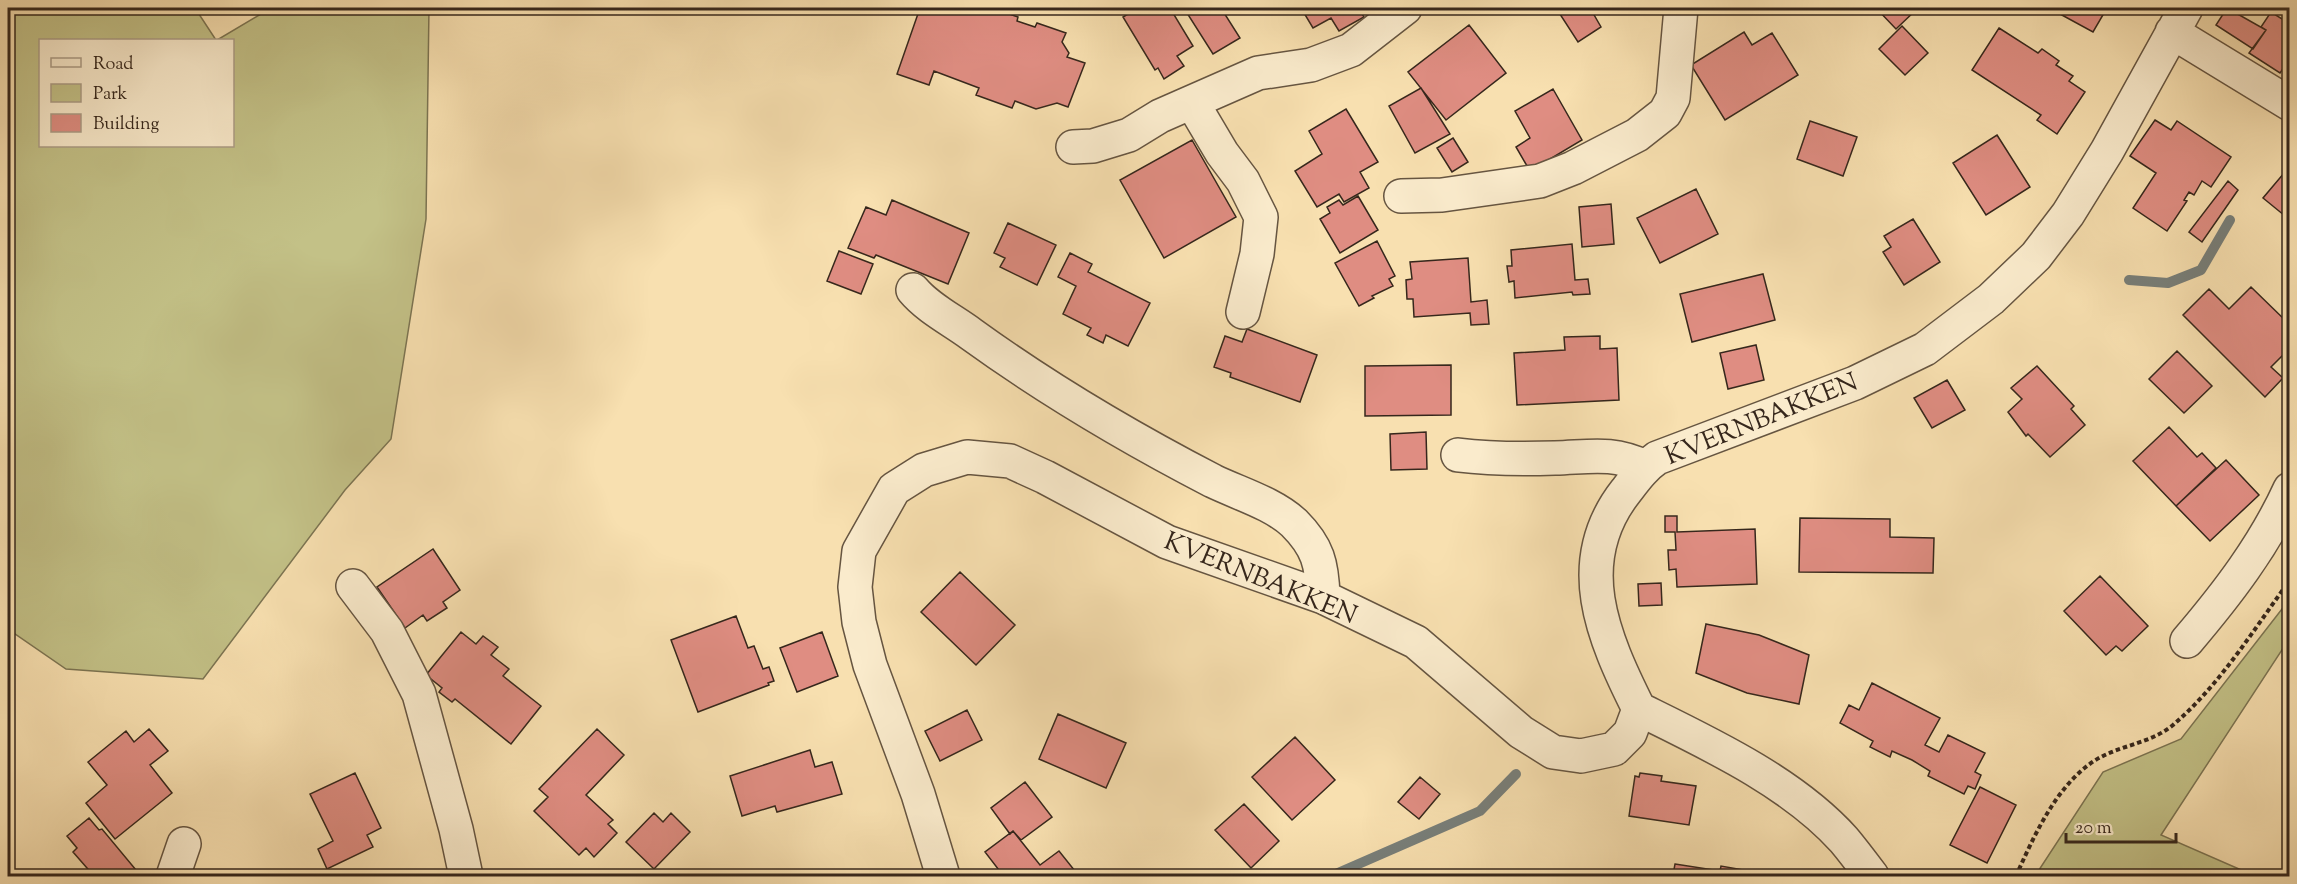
<svg xmlns="http://www.w3.org/2000/svg" width="2297" height="884" font-family="'Sorts Mill Goudy',serif">
	<style>
		.green { fill: #c3c187; stroke: #7c7452; stroke-width: 1.5 }
		.lines { fill: none; stroke-linecap: round; stroke-linejoin: round }
		.stream { stroke: #787f7a; stroke-width: 10 }
		.building { fill: #df8d82; stroke: #36271c; stroke-width: 1.5 }
		.minor-casing { stroke: #665541; stroke-width: 36 }
		.path { stroke: #36271c; stroke-width: 4; stroke-dasharray: 4.5 3; stroke-linecap: butt }
		.minor { stroke: #faebcc; stroke-width: 33 }
		.labels { text-anchor: middle; stroke-width: 5; stroke-linejoin: round; paint-order: stroke }
		.street-label { font-size: 26px; fill: #36271c; stroke: #faebcc }
	</style>
	<rect width="100%" height="100%" fill="#f8e0b0"/>
	<filter id="stains"><feTurbulence type="fractalNoise" baseFrequency=".00333" numOctaves="4"/><feColorMatrix values="0 0 0 0 .2 0 0 0 0 .09 0 0 0 0 .02 0 0 0 .5 -.17"/></filter>
	<radialGradient id="worn" r=".72"><stop offset=".6" stop-color="#630" stop-opacity="0"/><stop offset="1" stop-color="#630" stop-opacity=".3"/></radialGradient>
	<path class="green" d="M8,8h187l21,32h-176v106h192v-106h-15l54,-32h158l-3,211 -35,220 -46,51 -142,189 -137,-10 -58,-40z
		M2289,600v39l-128,196 94,41h-220l68,-104 78,-33z"/>
	<g class="lines">
		<path class="stream" d="M2129,280l39,3 33,-13 29,-50
			M1331,876l149,-65 36,-37"/>
	</g>
	<path class="building" d="M920,8h72l26,9 -1,4 18,6 2,-4 29,10 -4,9 7,11 -2,4 18,6 -17,44 -11,-4 -21,6 -21,-8 -3,7 -36,-13 3,-7 -45,-17 -5,14 -32,-11z
		M1138,8h32l23,38 -16,10 7,10 -20,13 -6,-11 -3,2 -32,-53z
		M1195,8h26l19,30 -27,16 -26,-41z
		M1301,8h57l6,9 -25,14 -8,-13 -18,10z
		M1556,8h45l-8,5 8,14 -23,15z
		M1876,8h42l-22,21z
		M2049,8h58l-14,24z
		M2227,8l39,22 -13,19 -37,-24z
		M2289,8l1,51 -10,14 -31,-20 17,-23 -5,-3 10,-15 11,7z
		M1469,25l37,48 -60,47 -38,-48z
		M1902,26l26,27 -23,22 -26,-26z
		M1999,28l39,25 4,-4 17,12 -3,4 17,11 -4,5 16,11 -28,42 -20,-14 4,-5 -69,-45z
		M1744,32l8,13 20,-12 26,42 -73,45 -34,-55z
		M1421,88l29,46 -35,19 -26,-47z
		M1553,89l29,51 -52,31 -14,-24 14,-9 -15,-27z
		M1346,109l32,53 -18,10 9,16 -25,14 -5,-8 -22,13 -22,-36 27,-17 -13,-23z
		M2155,120l16,10 6,-9 54,36 -20,30 -9,-6 -8,14 -5,-3 -5,8 3,1 -20,30 -34,-23 23,-35 -26,-17z
		M1810,121l47,16 -14,39 -46,-17z
		M1997,135l33,52 -44,28 -33,-52z
		M1453,138l15,24 -16,10 -15,-24z
		M1192,140l44,77 -72,41 -44,-78z
		M2290,166v54l-27,-22z
		M2228,181l10,9 -36,52 -13,-10z
		M1696,189l22,45 -58,29 -23,-45z
		M1358,196l20,34 -38,23 -20,-34 10,-6 -3,-6 12,-7 4,5z
		M892,200l77,33 -21,51 -72,-29 -2,3 -26,-10 18,-41 20,8z
		M1611,204l3,40 -32,3 -3,-40z
		M1913,219l27,43 -36,23 -21,-33 8,-5 -7,-11z
		M1008,223l48,22 -19,40 -37,-18 5,-9 -11,-5z
		M1377,241l18,35 -6,3 4,7 -21,10 2,2 -15,8 -24,-43z
		M1572,244l3,36 13,-1 2,15 -17,1 -1,-3 -57,6 -1,-17 -5,1 -2,-16h5l-1,-16z
		M839,251l34,13 -12,30 -34,-13z
		M1070,253l22,11 -4,8 62,31 -22,43 -22,-11 -3,8 -16,-8 4,-7 -28,-14 13,-28 -18,-9z
		M1468,258l3,44 16,-2 2,24 -18,1 -1,-12 -56,4 -1,-18h-6l-1,-19 6,-1 -2,-17z
		M1763,274l12,46 -83,22 -12,-48z
		M2251,287l39,38v23l-19,19 12,11 -18,19 -82,-82 26,-26 20,20z
		M1247,329l70,26 -17,47 -70,-25 1,-4 -17,-6 11,-31 17,6z
		M1600,336v13l17,-1 2,52 -102,5 -3,-52 51,-3 -1,-13z
		M1756,345l8,35 -36,9 -8,-36z
		M2177,351l35,35 -28,27 -35,-34z
		M1451,365v50l-86,1v-50z
		M2037,366l37,40 -3,3 14,16 -35,32 -22,-23 -2,2 -18,-24 14,-13 -11,-11z
		M1947,380l18,30 -33,18 -18,-30z
		M2169,427l28,30 5,-4 14,15 -40,38 -43,-45z
		M1426,432l1,37 -36,1 -1,-36z
		M2226,460l33,35 -49,46 -34,-35z
		M1665,516h12v16l78,-3 2,55 -80,3 -1,-18 -7,1 -1,-20h8l-1,-18h-10z
		M1800,518l90,1v18l44,1 -1,35 -134,-1z
		M433,549l27,41 -17,12 4,6 -20,13 -4,-6 -18,13 -28,-41z
		M960,572l55,53 -39,40 -55,-53z
		M2100,576l48,50 -26,25 -6,-5 -10,9 -42,-44z
		M1661,583l1,22 -23,1 -1,-22z
		M736,616l12,32 6,-2 9,23 6,-2 5,14 -6,2 1,2 -71,27 -27,-72z
		M1706,624l53,11 50,20 -10,49 -52,-11 -51,-20z
		M461,632l15,12 7,-8 15,11 -7,8 18,14 -6,7 38,30 -30,38 -56,-45 -3,3 -13,-10 3,-4 -16,-13z
		M822,632l16,44 -41,16 -17,-44z
		M1872,683l68,35 -15,27 14,7 9,-17 37,18 -10,19 6,3 -6,14 -7,-3 -4,8 -36,-18 2,-5 -18,-11 -20,-9 -2,6 -20,-10 3,-6 -33,-18 9,-18 10,5z
		M967,710l15,30 -42,21 -15,-30z
		M1058,714l68,29 -20,45 -67,-29z
		M149,729l19,22 -18,14 22,28 -57,46 -29,-36 21,-18 -19,-23 38,-31 8,11z
		M597,729l27,26 -38,40 27,25 -5,4 9,9 -23,24 -8,-9 -7,7 -45,-44 14,-14 -9,-8z
		M1295,737l40,43 -43,40 -40,-43z
		M810,750l5,17 17,-5 10,32 -65,18 -2,-6 -33,10 -12,-40z
		M355,773l26,55 -14,7 6,12 -46,22 -9,-20 15,-8 -23,-47z
		M1640,773l22,3 -1,5 35,5 -7,39 -60,-9 6,-40 4,1z
		M1420,777l20,17 -21,25 -21,-17z
		M1025,782l27,35 -31,23 -8,-9 -3,3 -19,-26z
		M1980,787l36,18 -29,58 -37,-18z
		M1244,804l35,37 -28,27 -36,-38z
		M654,813l9,9 8,-9 19,19 -36,37 -28,-27z
		M89,818l10,12 3,-1 39,47h-28l-4,-5 -7,5h-8l-21,-24 4,-4 -10,-12z
		M1013,831l27,34 19,-14 20,25h-81l4,-2 -17,-22z
		M1675,864l45,7 1,-5 23,4 -1,5 8,1h-86l8,-1z"/>
	<g class="lines">
		<g class="minor-casing">
			<path id="minor" d="M2172,32l118,72
				M1193,104l29,49 21,28 18,36 -4,37 -14,58
				M1073,147l20,-1 36,-11 31,-19 98,-43 53,-8 40,-15 54,-42
				M1401,196l41,-1 98,-14 33,-13 64,-33 28,-22 8,-15 8,-90
				M913,290c15,18 39,30 58,44 76,55 159,104 242,147 27,13 59,22 81,42 24,24 28,41 29,74
				M1458,455c32,4 65,4 97,3 35,-1 57,-7 90,9
				M353,586l34,45 32,63 37,135 10,47
				M2187,641c40,-47 77,-95 103,-152
				M1639,709c69,34 153,73 205,131 10,12 19,24 28,36
				M173,876l11,-32
				M943,876l-25,-82 -48,-129 -11,-43 -4,-35 4,-36 35,-62 30,-19 43,-13 43,4 35,16 122,65 156,55 93,45 105,90 32,20 28,4 33,-7 16,-16 9,-24c-36,-72 -69,-147 -13,-218 10,-13 18,-24 31,-33l198,-75 70,-34 66,-50 45,-43 32,-42 39,-63 79,-143"/>
		</g>
		<path class="path" d="M2016,876c18,-40 40,-90 78,-115 25,-16 56,-17 79,-36 47,-40 81,-96 117,-145"/>
		<use href="#minor" class="minor"/>
	</g>
	<g class="labels">
		<g class="street-label">
			<text transform="translate(1761 418) rotate(-22)" y="9">KVERNBAKKEN</text>
			<text transform="translate(1261 577) rotate(22)" y="9">KVERNBAKKEN</text>
		</g>
	</g>
	<rect width="2297" height="884" fill="none" stroke="#f8e0b0" stroke-width="30"/>
	<rect x="9" y="9" width="2279" height="866" fill="none" stroke="#36271c" stroke-width="3"/>
	<rect x="15" y="15" width="2267" height="854" fill="none" stroke="#36271c" stroke-width="1.5"/>
	<rect x="39" y="39" width="195" height="108" fill="#faebcc" stroke="#ac9d86" stroke-width="1.5"/>
	<rect x="51" y="58" width="30" height="9" fill="#faebcc" stroke="#ac9d86" stroke-width="1.5"/>
	<text x="93" y="69" font-size="18" fill="#36271c">Road</text>
	<rect x="51" y="84" width="30" height="18" fill="#c3c187" stroke="#ac9d86" stroke-width="1.5"/>
	<text x="93" y="99" font-size="18" fill="#36271c">Park</text>
	<rect x="51" y="114" width="30" height="18" fill="#df8d82" stroke="#ac9d86" stroke-width="1.5"/>
	<text x="93" y="129" font-size="18" fill="#36271c">Building</text>
	<path d="M2066 833v9h110v-9" fill="none" stroke="#36271c" stroke-width="3"/>
	<text x="2075" y="833" font-size="18" fill="#36271c" stroke="#faebcc" stroke-width="4.5" paint-order="stroke">20 m</text>
	<rect width="100%" height="100%" filter="url(#stains)"/>
	<rect width="100%" height="100%" fill="url(#worn)"/>
</svg>
